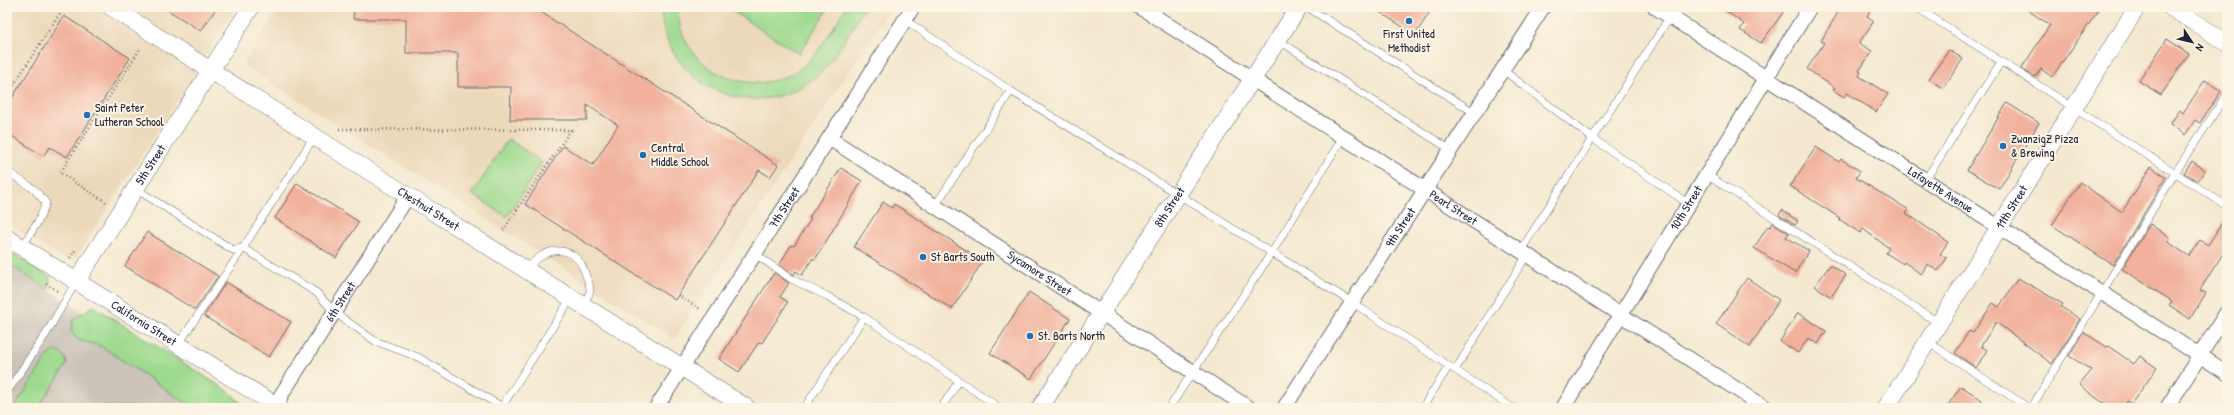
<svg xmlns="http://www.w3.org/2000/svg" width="2234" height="415" font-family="'Patrick Hand',sans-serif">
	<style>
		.built { fill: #ecd8ba }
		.industrial { fill: #cbc3b8 }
		.green { fill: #9dda8f; stroke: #607e65 }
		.building { fill: #f1b19c }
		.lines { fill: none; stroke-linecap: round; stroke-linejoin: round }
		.service-casing { stroke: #6c686f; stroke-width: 8 }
		.minor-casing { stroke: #6c686f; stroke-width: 16 }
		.tertiary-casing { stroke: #6c686f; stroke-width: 18 }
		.path { stroke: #6c686f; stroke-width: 2.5; stroke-dasharray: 1 3; stroke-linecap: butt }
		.service { stroke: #fff; stroke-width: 7 }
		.minor { stroke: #fff; stroke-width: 14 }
		.tertiary { stroke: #fff; stroke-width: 17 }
		.poi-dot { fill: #1f6fb2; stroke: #fcf5e5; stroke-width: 1.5 }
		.labels { text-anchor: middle; stroke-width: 4; stroke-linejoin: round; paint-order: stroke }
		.poi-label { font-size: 12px; fill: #22223b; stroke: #fcf5e5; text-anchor: start }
		.street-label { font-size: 12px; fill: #22223b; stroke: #fcf5e5 }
	</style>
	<rect width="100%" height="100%" fill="#fcf5e5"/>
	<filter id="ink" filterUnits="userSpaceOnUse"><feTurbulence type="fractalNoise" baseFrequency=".025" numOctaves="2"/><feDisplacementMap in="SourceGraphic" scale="8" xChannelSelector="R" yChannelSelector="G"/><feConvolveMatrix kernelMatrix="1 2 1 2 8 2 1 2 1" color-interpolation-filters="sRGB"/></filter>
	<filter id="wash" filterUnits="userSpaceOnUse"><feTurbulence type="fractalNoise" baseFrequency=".012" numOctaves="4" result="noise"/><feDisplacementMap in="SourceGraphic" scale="16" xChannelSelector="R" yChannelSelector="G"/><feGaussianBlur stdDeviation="0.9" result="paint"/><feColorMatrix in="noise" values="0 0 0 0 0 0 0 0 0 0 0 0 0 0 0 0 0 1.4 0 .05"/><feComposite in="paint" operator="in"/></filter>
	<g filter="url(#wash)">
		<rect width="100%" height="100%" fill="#f4e9d0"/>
		<path class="built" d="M7,7h230l-161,251 -12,1 -57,-36z
			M280,7h611l-216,332 -432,-274z"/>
		<path class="industrial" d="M7,264l228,144h-228z"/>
		<path class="green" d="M650,7h28c-1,58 65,94 115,66 25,-14 38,-43 53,-66h19c-16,25 -31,58 -56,75 -61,42 -144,1 -148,-72l-2,3z
			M726,7h103l-30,47z
			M508,139l34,23 -35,55 -35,-23z
			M7,250l43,27 -1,13 -42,-27z
			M93,306l138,87 8,8 2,7h-47l-93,-62 -23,-6 -7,-8 2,-12z
			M56,351c7,2 9,5 11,13l-29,44h-24l36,-55z"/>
		<g id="blocks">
			<path class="building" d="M163,7h54l-16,24z
				M354,7h179l245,158 -8,12 -11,-7 -84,130 -150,-96 38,-58 30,19 25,-40 -31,-20v15h-77l1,-33h-53v-34h-52v-34h-53z
				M1372,7h61l-18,28z
				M1720,7h67l-26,36 -21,-13 4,-6z
				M1841,7h32l-6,9 7,5 -15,22 13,8 -13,20 2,1 -2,4 29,18 -12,18 -29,-19 -3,4 -11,-7 2,-2 -28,-19 17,-26 -3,-2z
				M2023,7h78l-49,70 -11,-8 -6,8 -14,-8 29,-44z
				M64,16l66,42 -63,99 -17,-10 -7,9 -36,-23v-27z
				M2167,39l22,15 -28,41 -22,-14z
				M1949,50l14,9 -20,29 -14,-9z
				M2205,80l16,11 -21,32 -5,-3 -10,15 -15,-11 10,-14 3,3z
				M2007,103l32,20 -40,66 -32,-19z
				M1816,147l23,15 2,-3 19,12 -4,7 53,32 -3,3 42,29 -8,12 7,4 -9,13 -10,-7 -7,10 -17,-12 -1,2 -17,-11 3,-5 -26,-19 -3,4 -21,-14 1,-1 -50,-32z
				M2192,161l13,9 -7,11 -14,-8z
				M2151,167l15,10 -53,88 -61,-40 28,-43 42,30z
				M841,168l21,13 -47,79 -2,-2 -11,17 -6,-4 -2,4 -15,-10 2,-3 10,-17 3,1 17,-27 -2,-1z
				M297,183l62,39 -23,36 -61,-40z
				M883,202l9,6 2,-4 89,57 -31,48 -98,-62z
				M1782,210l16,11 -3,4 -16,-10z
				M2227,215v32l-27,43 6,3 -16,26 -21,-14 3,-4 -50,-32 28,-45 20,14 -2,4 21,14 11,-16 8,5z
				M1773,223l16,10 -3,4 23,14 -14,22 -41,-25 14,-22 2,1z
				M147,232l71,44 -23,34 -70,-44z
				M1830,265l16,10 -15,22 -16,-11z
				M774,273l15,10 -9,14 8,5 -26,41 -3,-1 -20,30 -20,-13z
				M1747,278l32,22 -29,47 -34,-23z
				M2018,278l45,26 -2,3 19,12 -28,45 -56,-42 -15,24 6,4 -11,18 -21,-15 14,-22 4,2 20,-30 6,4z
				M226,282l65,40 -22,35 -65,-41z
				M1029,292l41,27 -39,60 -41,-26z
				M1798,313l28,18 -8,13 -10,-6 -10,15 -18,-12z
				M2083,332l24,15 1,-1 26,18 6,-8 17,12 -26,36 -4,-3 -5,7h-12l-31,-23 12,-15 -22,-14z
				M1961,386l21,14 -5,8h-31z"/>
		</g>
	</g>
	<g filter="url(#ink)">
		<use href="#blocks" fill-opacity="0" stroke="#6c686f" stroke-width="1"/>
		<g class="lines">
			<g class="service-casing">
				<path id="service" d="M1307,7l168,106
					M1916,7l311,199
					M1155,16l6,-9
					M905,20l106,71 342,212 160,105
					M1278,40l173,110
					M1503,70l89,68 97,66
					M7,171l28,19 11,13 -7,17 -17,27
					M1707,175l232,148
					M1926,179l75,-117
					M136,189l97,61 10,-2 74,45 17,19 41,29 43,16 86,51
					M935,206l76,-115
					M1521,250l155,-243
					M755,254l38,26 34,16 37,21 136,91
					M527,270c17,-25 50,-28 59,6 2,4 4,10 4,15 -1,4 -5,9 -6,14
					M1928,342l101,66
					M178,345l65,-97 71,-111
					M1455,370l72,-115
					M7,392l39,-58 30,-52
					M501,408l70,-110
					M804,408l60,-91
					M941,408l18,-27
					M1169,408l103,-156 71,-115
					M1422,408l27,-42
					M1747,408l5,-9
					M2031,408l144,-235 52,-79"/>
			</g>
			<g class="minor-casing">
				<g id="minor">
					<path id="s1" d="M1140,7l626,401"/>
					<path id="s2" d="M1655,7l572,366"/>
					<path id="s3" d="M829,138l420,270"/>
					<path id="s4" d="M273,408l135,-212"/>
					<path id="s5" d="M656,408l257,-401"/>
					<path id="s6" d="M1284,408l259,-401"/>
					<path id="s7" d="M1563,408l247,-401"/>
					<path d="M2167,408l60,-96"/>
				</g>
			</g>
			<g class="tertiary-casing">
				<g id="tertiary">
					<path id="s8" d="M111,7l297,189 339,212"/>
					<path d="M2170,7l57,36"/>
					<path id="s9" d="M7,238l273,170"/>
					<path id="s10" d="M76,282l175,-275"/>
					<path id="s11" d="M1040,408l259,-401"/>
					<path id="s12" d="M1886,408l251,-401"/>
				</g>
			</g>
			<path class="path" d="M7,95l57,-88
				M339,129l232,1 -69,102
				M106,202l-46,-29 80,-124
				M70,258l6,-9
				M46,284l12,7
				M678,295l22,14"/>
			<use href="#service" class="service"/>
			<use href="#minor" class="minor"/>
			<use href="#tertiary" class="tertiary"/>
		</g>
	</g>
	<g class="poi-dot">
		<circle cx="1409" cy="21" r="4"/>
		<circle cx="87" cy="115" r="4"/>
		<circle cx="2003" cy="146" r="4"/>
		<circle cx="643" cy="155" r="4"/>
		<circle cx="923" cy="257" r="4"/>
		<circle cx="1030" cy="336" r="4"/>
	</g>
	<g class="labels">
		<g class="poi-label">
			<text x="1409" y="38" text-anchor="middle">First United<tspan x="1409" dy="14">Methodist</tspan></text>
			<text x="95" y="112">Saint Peter<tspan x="95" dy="14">Lutheran School</tspan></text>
			<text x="2011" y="143">ZwanzigZ Pizza<tspan x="2011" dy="14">&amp; Brewing</tspan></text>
			<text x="651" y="152">Central<tspan x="651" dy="14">Middle School</tspan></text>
			<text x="931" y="261">St Barts South</text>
			<text x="1038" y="340">St. Barts North</text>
		</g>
		<g class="street-label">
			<text dy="4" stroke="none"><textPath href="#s10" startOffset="139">5th Street</textPath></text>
			<text dy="4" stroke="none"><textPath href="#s2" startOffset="339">Lafayette Avenue</textPath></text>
			<text dy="4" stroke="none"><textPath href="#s1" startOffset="372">Pearl Street</textPath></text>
			<text dy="4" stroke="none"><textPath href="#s5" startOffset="238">7th Street</textPath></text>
			<text dy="4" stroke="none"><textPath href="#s11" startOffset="239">8th Street</textPath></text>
			<text dy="4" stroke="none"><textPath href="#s7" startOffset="235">10th Street</textPath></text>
			<text dy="4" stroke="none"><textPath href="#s12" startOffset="237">11th Street</textPath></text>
			<text dy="4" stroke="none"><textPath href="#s8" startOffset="376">Chestnut Street</textPath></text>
			<text dy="4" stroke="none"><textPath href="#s6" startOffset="215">9th Street</textPath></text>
			<text dy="4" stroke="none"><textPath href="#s3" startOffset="250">Sycamore Street</textPath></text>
			<text dy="4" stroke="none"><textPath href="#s4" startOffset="126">6th Street</textPath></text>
			<text dy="4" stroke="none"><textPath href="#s9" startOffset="161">California Street</textPath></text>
		</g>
	</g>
	<rect width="2234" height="415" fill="none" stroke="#fcf5e5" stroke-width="24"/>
	<g transform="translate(2192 42) rotate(125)" stroke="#fcf5e5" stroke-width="3" paint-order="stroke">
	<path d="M0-3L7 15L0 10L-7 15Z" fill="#22223b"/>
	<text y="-6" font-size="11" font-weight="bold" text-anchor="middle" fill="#22223b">N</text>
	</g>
</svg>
